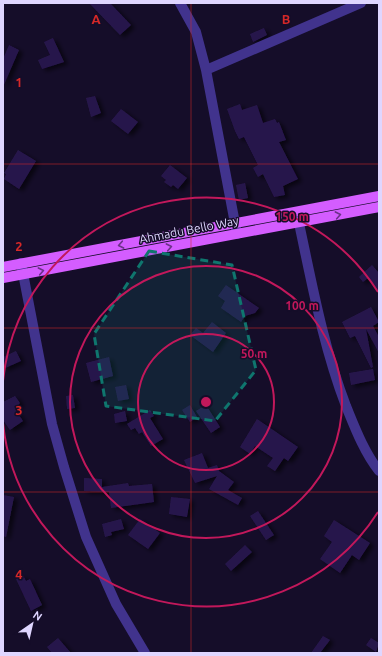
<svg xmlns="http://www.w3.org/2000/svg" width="382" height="656" font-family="Ubuntu,sans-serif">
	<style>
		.building { fill: #28174c; filter: url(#shadow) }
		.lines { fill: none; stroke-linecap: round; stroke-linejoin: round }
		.minor { stroke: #41338d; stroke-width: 10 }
		.major { stroke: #d45dff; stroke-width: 10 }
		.oneway { stroke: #6b3189 }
		.marked { fill: #0f766e; fill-opacity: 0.2; stroke: #0f766e; stroke-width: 3; stroke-dasharray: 8 5; stroke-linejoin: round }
		.grid { fill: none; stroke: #d62828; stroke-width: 1; stroke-opacity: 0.55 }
		.ring { fill: none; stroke: #c2185b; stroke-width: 2 }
		.labels { text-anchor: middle; stroke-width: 3; stroke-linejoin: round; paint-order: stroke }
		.street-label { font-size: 12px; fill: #dfd6ff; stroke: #150d29 }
		.grid-label { font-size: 13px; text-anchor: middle; font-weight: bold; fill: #d62828; stroke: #150d29; stroke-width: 3; stroke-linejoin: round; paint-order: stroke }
		.centre { fill: #c2185b; stroke: #150d29; stroke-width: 2 }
		.ring-label { font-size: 12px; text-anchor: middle; font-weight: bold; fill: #c2185b; stroke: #150d29; stroke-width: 3; stroke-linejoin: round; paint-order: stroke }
	</style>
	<defs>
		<filter id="shadow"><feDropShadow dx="4" dy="2.5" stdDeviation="2" flood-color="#0009"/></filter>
	</defs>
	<rect width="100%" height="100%" fill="#150d29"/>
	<path class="building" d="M89,3h21l21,22 -11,10z
		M264,28l3,7 -14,7 -3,-8z
		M53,38l11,24 -22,7 -4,-9 12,-5 -6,-13z
		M9,45l10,5 -16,37v-28z
		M95,96l6,17 -10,4 -5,-19z
		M240,104l2,6 15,-5 6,18 12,-4 2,4 2,-1 7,18 -7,2 19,37 -15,7 2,9 -11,2 -11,-23 -5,3 -5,-9 5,-3 -14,-28 -5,2 -4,-8 -8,-22z
		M121,109l17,13 -10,12 -17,-13z
		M18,150l18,11 -17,28 -15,-10 2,-5 -2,-1z
		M170,165l17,13 -9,11 -5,-4 -2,2 -7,-5 2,-2 -5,-4z
		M245,183l3,15 -9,2 -3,-15z
		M372,265l7,8v19l-11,-14 -5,4 -4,-5z
		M226,285l33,23 -4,5 -10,3 -4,6 -20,-14 4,-7 -7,-5z
		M371,307l8,15 -6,4 6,11v16l-13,-24 7,38 -2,1 -16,-32 -5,2 -8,-16z
		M212,322l14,11 -13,19 -23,-17 6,-7 7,5z
		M16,351l5,10 -18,8v-12z
		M109,357l4,19 -22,6 -5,-19z
		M373,369l2,11 -24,5 -2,-12z
		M126,385l3,14 -11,2 -3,-14z
		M73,395l2,13 -8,1 -1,-13z
		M15,396l5,7 -5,6 8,12 -13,9 -7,-10v-18z
		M190,405l7,12 -7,5 -8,-12z
		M206,405l14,22 -9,6 -15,-22z
		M150,410l4,6 -4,2 13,21 -12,7 -9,-14 -3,2 -4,-6 -4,2 -4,-6z
		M125,411l2,10 -12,2 -1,-9z
		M257,419l41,28 -10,14 -4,-3 -9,13 -8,-5 6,-8 -18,-12 -5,8 -10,-7z
		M202,453l6,15 9,-3 2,6 15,11 -6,8 14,8 -4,7 -29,-16 8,-13 -22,7 -11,-23z
		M84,478l18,1v8l26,-4 1,3 23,-2 2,18 -43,6 -2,-16 -25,-1z
		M3,495l11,2 -8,40 -3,-1z
		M171,497l19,2 -3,18 -18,-3z
		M258,511l16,24 -8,5 -16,-24z
		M121,519l3,10 -13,3 1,3 -7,2 -3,-13z
		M140,519l20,14 -12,16 -20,-14z
		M334,520l36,23 -11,17 -7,-5 -12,18 -20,-14 12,-17 -8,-6z
		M245,545l7,7 -21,19 -6,-7z
		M23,575l3,6 4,-2 12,26 -11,6 -15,-32z
		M323,636l7,4 -10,13h-9z
		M58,638l13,15h-19l-5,-6z
		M371,638l8,5 -3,9 -10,-7z"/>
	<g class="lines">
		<path class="minor" d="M180,3l16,29 10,38 31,164
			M206,70l155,-67
			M297,214c14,64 25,129 49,192 9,22 18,46 33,65
			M21,263l31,161 12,43 22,70 30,67 29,49"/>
		<path class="major" d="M3,267l376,-71
			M3,278l376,-71"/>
	</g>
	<defs><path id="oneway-chevron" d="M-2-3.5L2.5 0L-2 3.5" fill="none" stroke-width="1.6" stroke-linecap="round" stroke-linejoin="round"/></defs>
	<g class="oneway">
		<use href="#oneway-chevron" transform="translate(338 215) rotate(-11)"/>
		<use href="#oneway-chevron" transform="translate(121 245) rotate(169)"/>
		<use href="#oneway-chevron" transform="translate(169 247) rotate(-11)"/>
		<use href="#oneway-chevron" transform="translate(41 271) rotate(-11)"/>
	</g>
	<path class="marked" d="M149,251l83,14 24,105 -41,51 -109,-15 -12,-72z"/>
	<path class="grid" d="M191,3v650M3,164h376M3,328h376M3,492h376"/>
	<g class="ring">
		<circle cx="206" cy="402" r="68"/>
		<circle cx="206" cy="402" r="136"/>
		<path d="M378 512A204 204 0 0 1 3 423M3 381A204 204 0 0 1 378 292"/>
	</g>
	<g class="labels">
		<g class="street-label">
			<text transform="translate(189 230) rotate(-11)" y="4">Ahmadu Bello Way</text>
		</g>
	</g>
	<g class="grid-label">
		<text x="96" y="24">A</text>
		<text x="286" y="24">B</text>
		<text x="19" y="87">1</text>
		<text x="19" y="251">2</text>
		<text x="19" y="415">3</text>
		<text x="19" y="579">4</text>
	</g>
	<circle cx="206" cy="402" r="6" class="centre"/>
	<g class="ring-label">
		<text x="292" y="221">150 m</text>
		<text x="302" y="310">100 m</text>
		<text x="254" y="358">50 m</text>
	</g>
	<rect width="382" height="656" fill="none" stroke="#dfd6ff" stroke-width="8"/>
	<g transform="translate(32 624) rotate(34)" stroke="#150d29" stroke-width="3" paint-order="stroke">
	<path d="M0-3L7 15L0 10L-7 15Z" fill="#dfd6ff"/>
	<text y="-6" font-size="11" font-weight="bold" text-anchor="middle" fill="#dfd6ff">N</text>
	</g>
</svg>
